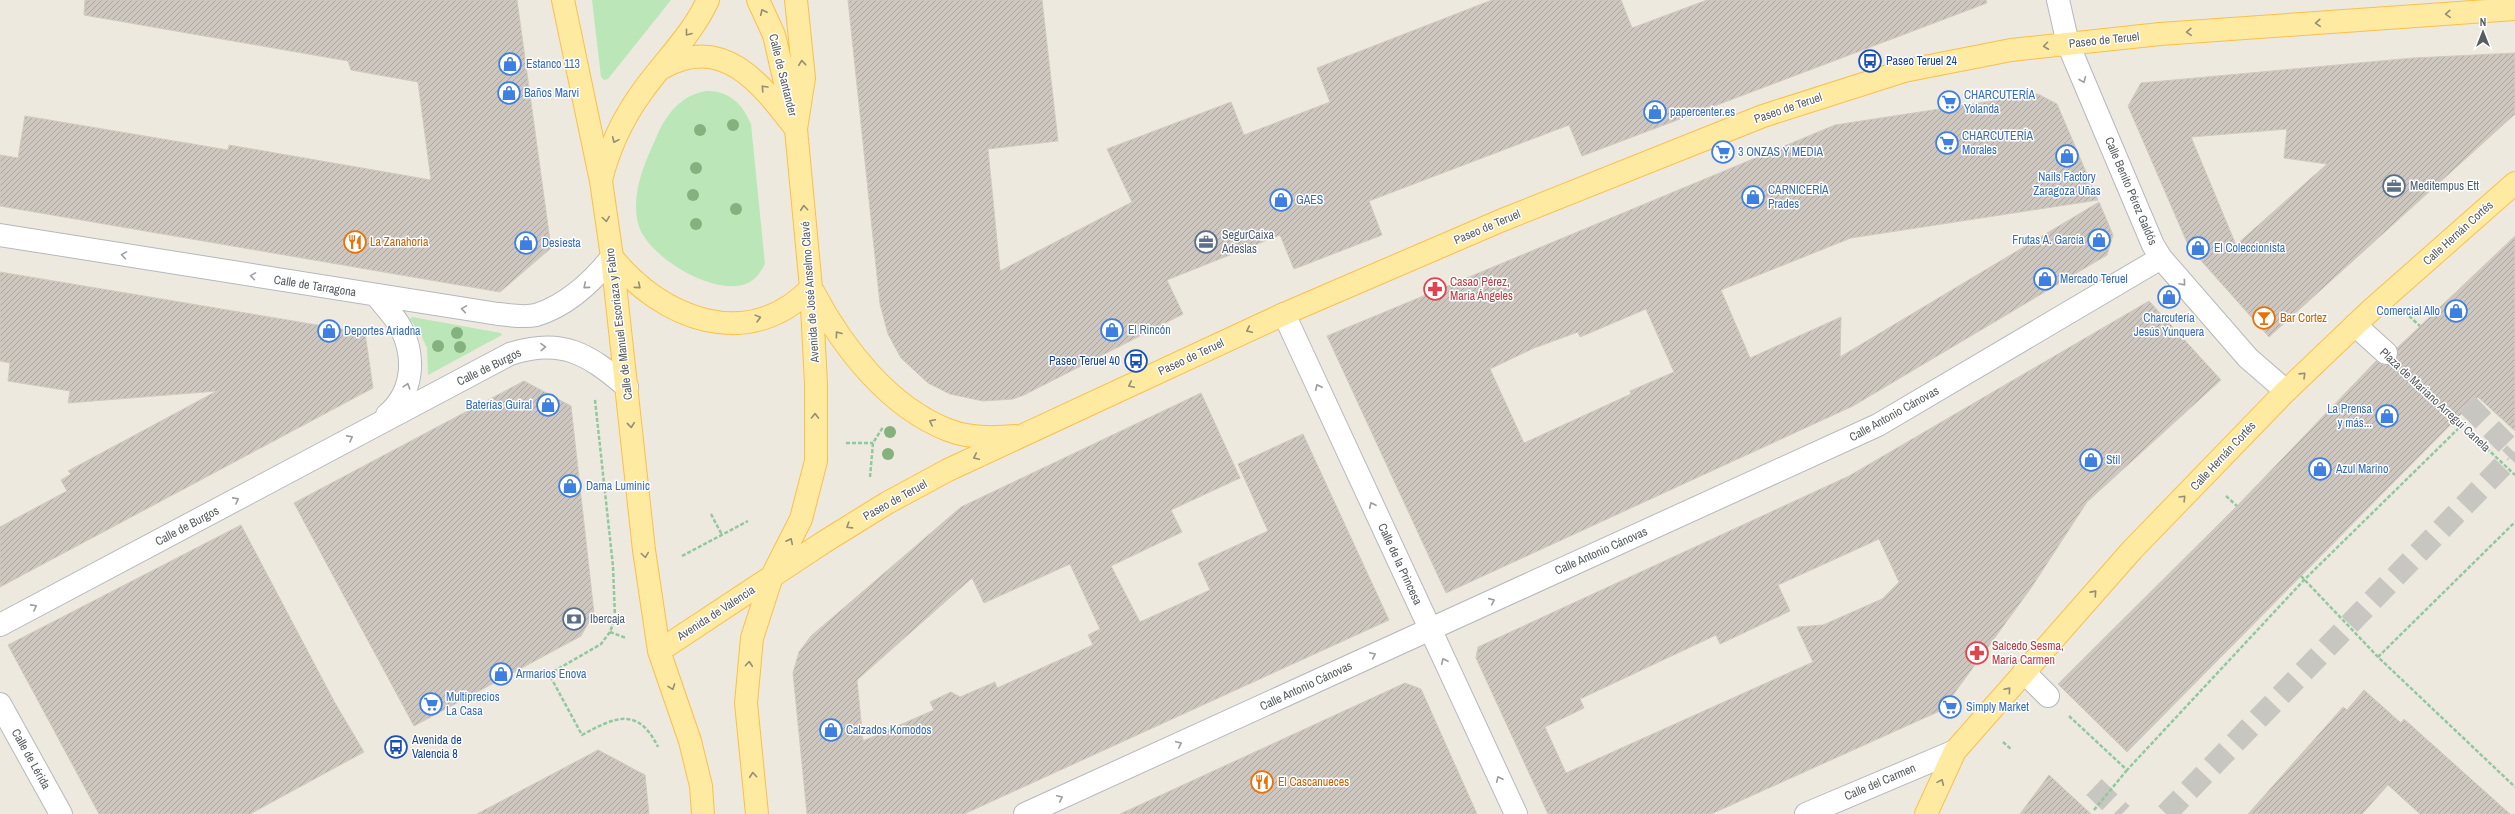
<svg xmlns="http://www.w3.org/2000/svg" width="2515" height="814" font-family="'Archivo Narrow',sans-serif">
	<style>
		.grass { fill: #bbe7b8 }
		.building { fill: url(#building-hatch); stroke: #d2cabd; fill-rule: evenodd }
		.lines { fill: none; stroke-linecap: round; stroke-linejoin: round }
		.minor-tunnel { stroke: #c8c6c0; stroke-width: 22; stroke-dasharray: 22 11; stroke-linecap: butt }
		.minor-casing { stroke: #b5b8bd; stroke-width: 24 }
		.major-casing { stroke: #fcbf48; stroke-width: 24 }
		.path { stroke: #91c89d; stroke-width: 2.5; stroke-dasharray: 4 2; stroke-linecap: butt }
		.minor { stroke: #fff; stroke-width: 22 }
		.major { stroke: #ffeaa1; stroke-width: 22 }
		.tree { fill: #84b17d }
		.oneway { stroke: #928e77 }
		.oneway2 { stroke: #9b9ea0 }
		.labels { text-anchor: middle; stroke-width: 3; stroke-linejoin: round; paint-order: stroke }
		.street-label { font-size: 12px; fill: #585d61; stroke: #fff }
		.transit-label { font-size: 12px; fill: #164399; stroke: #fff; text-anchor: start }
		.shop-label { font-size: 12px; fill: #366cbe; stroke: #fff; text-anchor: start }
		.service-label { font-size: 12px; fill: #4e5e75; stroke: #fff; text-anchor: start }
		.food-label { font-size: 12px; fill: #c56008; stroke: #fff; text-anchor: start }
		.health-label { font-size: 12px; fill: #be3a42; stroke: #fff; text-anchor: start }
	</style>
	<defs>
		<pattern id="building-hatch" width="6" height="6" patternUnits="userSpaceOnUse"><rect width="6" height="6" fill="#cdc7c0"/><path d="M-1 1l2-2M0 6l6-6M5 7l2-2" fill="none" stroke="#a9a59f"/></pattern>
	</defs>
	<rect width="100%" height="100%" fill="#ede9df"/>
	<path class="grass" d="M592,0h79l-63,79 -4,1 -3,-3z
		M707,91c22,0 35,12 44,33l14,140c-4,7 -8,14 -15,18 -32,18 -105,-26 -112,-59 -7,-29 6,-59 18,-85 9,-22 25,-44 51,-47z
		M412,317l89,16 1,2 -74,40 -1,-27 -6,-13 -11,-16z"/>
	<path class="building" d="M85,0h432l34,248 -51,44 -500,-86v-51l18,3 7,-42 203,34 1,-5 202,35 -13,-98 -67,-12 -3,-9 -264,-46z
		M848,0h194l16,141 -70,8 12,122 132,-69 -25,-53 124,-47 13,33 86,-33 -13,-34 175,-68h129l11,28 75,-28h279l1,3 -405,153 -13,-31 -200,76 13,34 -88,34 -14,-34 -113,45 16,34 -159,81 -11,4 -30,2 -33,-7 -22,-11 -27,-25 -13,-24 -8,-30z
		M2515,53v61l-246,223 -80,-90 -61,-141 13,-23 272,-25zM2287,129l-3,29 43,6 -91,81 -45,-108z
		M2038,94l19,10 41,96 -247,38 -130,52 29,68 91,-41 -1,40 259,-155 14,33 -6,20 -254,151 -407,187 -119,-257 508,-211zM1646,309l28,63 -44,19 1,3 -107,49 -34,-74 44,-21 44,-16 2,5z
		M2515,236v195l-37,-34 -351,355 -69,-68 179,-178 139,-145 8,4 11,-3 3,-7 -1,-7z
		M0,272l365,61 8,55 -373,199v-60l67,-36 -6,-11 10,-6 -3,-3 149,-80 -149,12 2,-12 -62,-10 2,-18 -10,-2z
		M2149,301l72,79 -134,122 -56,86 -89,122 -231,104h-163l-72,-156 2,-11 371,-171zM1879,539l20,43 -17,17 -59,26 -26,2 16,35 -247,111 -21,-46 39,-19 -4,-9 136,-64 4,9 70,-33 -12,-26z
		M524,381l47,25 23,207 -13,23 -167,90 -120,-223z
		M1201,393l39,85 -69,32 11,22 -71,34 29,56 70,-32 -12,-27 70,-32 -30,-67 65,-30 86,186 -425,194h-157l-14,-141 6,-21 12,-16 150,-129zM1070,564l30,65 -12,6 5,10 -96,43 -2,-6 -35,15 -9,-5 -21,10 4,8 -71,31 -6,-61 115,-102 12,25z
		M241,525l94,178 29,49 -114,62h-151l-91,-169z
		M1405,683l16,6 56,125h-357z
		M2364,690l37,33 3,-4 106,95h-90l-32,-29 -26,29h-114l95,-107 4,3z
		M598,750l47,25 4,39h-172z
		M2049,775l42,39h-71z"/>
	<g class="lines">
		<path class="minor-tunnel" d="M2468,405l47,48
			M2094,787l28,27
			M2166,814l349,-361"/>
		<g class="minor-casing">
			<path id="minor" d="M2058,0l10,44 85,201 8,13 87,100 38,33
				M0,235l498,79c12,1 26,4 38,1 30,-9 57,-34 76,-58
				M376,295c8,11 19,21 25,33 15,30 12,65 -14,87
				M1284,314l232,500
				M2355,325l31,28
				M0,625l510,-271c52,-17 78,0 117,33
				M2024,672l24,24
				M0,704l61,110
				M1025,814l853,-389 283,-167
				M1806,814l149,-63"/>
		</g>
		<g class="major-casing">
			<path id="major" d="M563,0l38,181 11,76 32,293 15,101 31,90 11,45 2,28
				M758,0l16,35 19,82
				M662,68c62,-35 100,17 134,61
				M601,180c8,-32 22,-62 41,-88 22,-31 50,-57 66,-92
				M612,257c49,62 136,96 199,31
				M814,293c29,55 75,114 134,137 20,8 46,8 67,6
				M659,651l165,-109 63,-39 61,-33 336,-156 216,-93 263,-105 141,-45 107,-21 149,-16 355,-25
				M757,814l-11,-111 6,-65 20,-62 29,-57 15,-58v-77l-5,-96 -15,-159 8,-51 -8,-78
				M1926,814l29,-63 177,-201 154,-159 85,-81 144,-127"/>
		</g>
		<path class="path" d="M2409,316l11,10
			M2408,374l107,101
			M595,400l18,166 2,52 -5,14 -9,12 -52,30 33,61c33,-18 56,-29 76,12
			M846,443h27
			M870,477l3,-34 10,-16
			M2226,496l11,10
			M711,514l11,21
			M682,556l66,-35
			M2301,576l77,81 137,130
			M610,632l16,6
			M2378,657l137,-135
			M2069,716l58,54 177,-190 158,-155
			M2003,742l9,8
			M2094,810l33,-40"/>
		<use href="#minor" class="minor"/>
		<use href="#major" class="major"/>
	</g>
	<g class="tree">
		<circle cx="733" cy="125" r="6"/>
		<circle cx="700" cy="130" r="6"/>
		<circle cx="696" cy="168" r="6"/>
		<circle cx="693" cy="195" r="6"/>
		<circle cx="736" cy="209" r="6"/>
		<circle cx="696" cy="224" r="6"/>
		<circle cx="457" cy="333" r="6"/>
		<circle cx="438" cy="346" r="6"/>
		<circle cx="460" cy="347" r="6"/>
		<circle cx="890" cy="432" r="6"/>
		<circle cx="888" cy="454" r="6"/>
	</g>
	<defs><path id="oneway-chevron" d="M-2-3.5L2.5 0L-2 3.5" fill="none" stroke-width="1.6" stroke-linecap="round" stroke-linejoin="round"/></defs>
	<g class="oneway">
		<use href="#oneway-chevron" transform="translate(763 12) rotate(-115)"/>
		<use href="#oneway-chevron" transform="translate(2448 14) rotate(176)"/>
		<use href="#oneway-chevron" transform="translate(2318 23) rotate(176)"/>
		<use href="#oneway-chevron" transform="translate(2189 32) rotate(176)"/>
		<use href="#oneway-chevron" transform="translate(688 33) rotate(128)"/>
		<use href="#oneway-chevron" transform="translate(2046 46) rotate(173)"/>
		<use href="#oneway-chevron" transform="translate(802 63) rotate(-96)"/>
		<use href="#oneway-chevron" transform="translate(764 88) rotate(-133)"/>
		<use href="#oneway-chevron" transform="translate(615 140) rotate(114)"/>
		<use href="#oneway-chevron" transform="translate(804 208) rotate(-95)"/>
		<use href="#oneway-chevron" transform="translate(606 219) rotate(82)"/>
		<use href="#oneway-chevron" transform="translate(638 286) rotate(40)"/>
		<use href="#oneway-chevron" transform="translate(758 318) rotate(-15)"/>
		<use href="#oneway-chevron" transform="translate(1249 330) rotate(155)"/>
		<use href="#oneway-chevron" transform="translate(838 334) rotate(-127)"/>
		<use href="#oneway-chevron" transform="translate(2303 375) rotate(-44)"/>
		<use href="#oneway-chevron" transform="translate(1131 385) rotate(155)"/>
		<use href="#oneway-chevron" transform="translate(815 416) rotate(-89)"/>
		<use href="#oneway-chevron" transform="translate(932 422) rotate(-153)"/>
		<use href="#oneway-chevron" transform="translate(631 425) rotate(84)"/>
		<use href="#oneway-chevron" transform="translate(976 457) rotate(155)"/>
		<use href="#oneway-chevron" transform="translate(2183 498) rotate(-46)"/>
		<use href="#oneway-chevron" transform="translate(849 526) rotate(148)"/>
		<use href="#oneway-chevron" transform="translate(790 541) rotate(-64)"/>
		<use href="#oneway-chevron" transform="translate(645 555) rotate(82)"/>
		<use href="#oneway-chevron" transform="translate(2094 593) rotate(-48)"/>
		<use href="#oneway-chevron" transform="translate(749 664) rotate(-85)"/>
		<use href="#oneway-chevron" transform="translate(672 687) rotate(70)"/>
		<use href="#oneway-chevron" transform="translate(2008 690) rotate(-49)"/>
		<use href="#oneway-chevron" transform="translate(753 775) rotate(-95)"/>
		<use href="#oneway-chevron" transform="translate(1941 782) rotate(-66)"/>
	</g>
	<g class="oneway2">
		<use href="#oneway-chevron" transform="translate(2083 80) rotate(68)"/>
		<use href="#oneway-chevron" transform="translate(124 255) rotate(-171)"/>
		<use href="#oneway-chevron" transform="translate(253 276) rotate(-171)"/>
		<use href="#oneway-chevron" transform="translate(2183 283) rotate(49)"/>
		<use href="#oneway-chevron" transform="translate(586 286) rotate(140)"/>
		<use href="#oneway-chevron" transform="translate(464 309) rotate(-171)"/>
		<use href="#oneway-chevron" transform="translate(543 347) rotate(-1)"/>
		<use href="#oneway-chevron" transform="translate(407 386) rotate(-73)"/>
		<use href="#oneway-chevron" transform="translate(1318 387) rotate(-115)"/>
		<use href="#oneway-chevron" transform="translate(350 438) rotate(-28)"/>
		<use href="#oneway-chevron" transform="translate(236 500) rotate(-28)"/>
		<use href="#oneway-chevron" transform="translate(1372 505) rotate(-115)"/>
		<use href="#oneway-chevron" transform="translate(1492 601) rotate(-24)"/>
		<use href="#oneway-chevron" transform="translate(34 607) rotate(-28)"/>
		<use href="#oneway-chevron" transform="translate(1373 655) rotate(-25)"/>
		<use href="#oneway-chevron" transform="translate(1444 661) rotate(-115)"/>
		<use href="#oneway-chevron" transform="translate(1179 744) rotate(-25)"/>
		<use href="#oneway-chevron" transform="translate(1499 779) rotate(-115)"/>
		<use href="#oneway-chevron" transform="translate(1060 798) rotate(-25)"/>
	</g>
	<defs>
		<g id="bus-ring" transform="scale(1.15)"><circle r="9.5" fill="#fff" stroke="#1a4fb4" stroke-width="1.5"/><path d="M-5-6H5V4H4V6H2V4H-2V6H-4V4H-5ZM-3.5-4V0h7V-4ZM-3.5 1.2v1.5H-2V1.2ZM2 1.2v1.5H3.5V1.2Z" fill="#1a4fb4"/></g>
		<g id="shop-ring" transform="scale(1.15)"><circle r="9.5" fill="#fff" stroke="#3f7fe0" stroke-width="1.5"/><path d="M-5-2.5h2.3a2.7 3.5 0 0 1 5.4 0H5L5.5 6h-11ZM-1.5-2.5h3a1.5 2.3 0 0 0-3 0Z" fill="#3f7fe0"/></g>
		<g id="supermarket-ring" transform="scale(1.15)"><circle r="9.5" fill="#fff" stroke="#3f7fe0" stroke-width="1.5"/><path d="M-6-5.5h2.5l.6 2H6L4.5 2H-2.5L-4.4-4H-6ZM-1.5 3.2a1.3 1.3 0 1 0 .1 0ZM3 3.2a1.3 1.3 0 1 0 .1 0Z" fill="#3f7fe0"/></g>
		<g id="office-ring" transform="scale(1.15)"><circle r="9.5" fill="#fff" stroke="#5c6f8a" stroke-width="1.5"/><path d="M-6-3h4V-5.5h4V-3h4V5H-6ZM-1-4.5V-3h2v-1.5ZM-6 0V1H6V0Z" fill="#5c6f8a"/></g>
		<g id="restaurant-ring" transform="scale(1.15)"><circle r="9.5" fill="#fff" stroke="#e8710a" stroke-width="1.5"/><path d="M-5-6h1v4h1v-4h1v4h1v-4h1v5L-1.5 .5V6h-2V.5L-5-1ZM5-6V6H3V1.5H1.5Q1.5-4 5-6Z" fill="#e8710a"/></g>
		<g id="pharmacy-ring" transform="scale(1.15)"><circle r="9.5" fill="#fff" stroke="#e0444e" stroke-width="1.5"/><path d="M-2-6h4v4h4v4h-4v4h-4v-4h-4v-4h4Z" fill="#e0444e"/></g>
		<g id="bar-ring" transform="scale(1.15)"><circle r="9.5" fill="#fff" stroke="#e8710a" stroke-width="1.5"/><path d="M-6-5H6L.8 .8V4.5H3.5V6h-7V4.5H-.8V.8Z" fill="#e8710a"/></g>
		<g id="bank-ring" transform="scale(1.15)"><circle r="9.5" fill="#fff" stroke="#5c6f8a" stroke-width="1.5"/><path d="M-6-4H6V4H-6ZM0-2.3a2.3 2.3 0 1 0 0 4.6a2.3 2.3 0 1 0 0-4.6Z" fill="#5c6f8a"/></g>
	</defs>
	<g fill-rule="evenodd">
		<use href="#bus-ring" x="1870" y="61"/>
		<use href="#shop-ring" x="510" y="64"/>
		<use href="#shop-ring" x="509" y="93"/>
		<use href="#supermarket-ring" x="1949" y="102"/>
		<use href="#shop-ring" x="1655" y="112"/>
		<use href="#supermarket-ring" x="1947" y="143"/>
		<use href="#supermarket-ring" x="1723" y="152"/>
		<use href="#shop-ring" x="2067" y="156"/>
		<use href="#office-ring" x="2394" y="186"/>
		<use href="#shop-ring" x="1753" y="197"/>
		<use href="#shop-ring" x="1281" y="200"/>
		<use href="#shop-ring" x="2099" y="240"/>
		<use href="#restaurant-ring" x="355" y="242"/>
		<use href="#office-ring" x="1206" y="242"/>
		<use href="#shop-ring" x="526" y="243"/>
		<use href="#shop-ring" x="2198" y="248"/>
		<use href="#shop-ring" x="2045" y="279"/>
		<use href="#pharmacy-ring" x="1435" y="289"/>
		<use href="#shop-ring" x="2169" y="297"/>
		<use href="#shop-ring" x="2456" y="311"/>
		<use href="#bar-ring" x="2264" y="318"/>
		<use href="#shop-ring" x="1112" y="330"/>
		<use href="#shop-ring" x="329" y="331"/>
		<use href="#bus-ring" x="1136" y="361"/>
		<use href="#shop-ring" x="548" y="405"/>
		<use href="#shop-ring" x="2387" y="416"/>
		<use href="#shop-ring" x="2091" y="460"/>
		<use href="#shop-ring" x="2320" y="469"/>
		<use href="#shop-ring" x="570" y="486"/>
		<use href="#bank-ring" x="574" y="619"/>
		<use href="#pharmacy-ring" x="1977" y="653"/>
		<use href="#shop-ring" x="501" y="674"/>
		<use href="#supermarket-ring" x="431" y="704"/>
		<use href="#supermarket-ring" x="1950" y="707"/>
		<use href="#shop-ring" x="831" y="730"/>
		<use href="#bus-ring" x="396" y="747"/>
		<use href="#restaurant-ring" x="1262" y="782"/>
	</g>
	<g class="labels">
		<g class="street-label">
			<text transform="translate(2104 40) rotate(-6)" y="4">Paseo de Teruel</text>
			<text transform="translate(783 75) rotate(76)" y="4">Calle de Santander</text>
			<text transform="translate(1788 108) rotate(-19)" y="4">Paseo de Teruel</text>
			<text transform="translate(2131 191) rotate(67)" y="4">Calle Benito Pérez Galdós</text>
			<text transform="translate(1487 227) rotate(-23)" y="4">Paseo de Teruel</text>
			<text transform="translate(2458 233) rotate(-42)" y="4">Calle Hernán Cortés</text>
			<text transform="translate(315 286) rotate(9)" y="4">Calle de Tarragona</text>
			<text transform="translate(810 292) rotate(-94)" y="4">Avenida de José Anselmo Clavé</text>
			<text transform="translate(619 324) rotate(-97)" y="4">Calle de Manuel Escoriaza y Fabro</text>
			<text transform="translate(1191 357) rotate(-25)" y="4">Paseo de Teruel</text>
			<text transform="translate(489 367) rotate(-26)" y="4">Calle de Burgos</text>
			<text transform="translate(2435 400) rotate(43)" y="4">Plaza de Mariano Arregui Canela</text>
			<text transform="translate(1894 414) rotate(-29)" y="4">Calle Antonio Cánovas</text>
			<text transform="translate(2223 456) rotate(-47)" y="4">Calle Hernán Cortés</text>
			<text transform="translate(895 500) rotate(-29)" y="4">Paseo de Teruel</text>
			<text transform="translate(187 526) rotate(-28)" y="4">Calle de Burgos</text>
			<text transform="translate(1601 551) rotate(-24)" y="4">Calle Antonio Cánovas</text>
			<text transform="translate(1400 564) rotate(65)" y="4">Calle de la Princesa</text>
			<text transform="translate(716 613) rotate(-33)" y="4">Avenida de Valencia</text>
			<text transform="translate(1306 686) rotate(-25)" y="4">Calle Antonio Cánovas</text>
			<text transform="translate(31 759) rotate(61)" y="4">Calle de Lérida</text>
			<text transform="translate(1880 782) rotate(-23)" y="4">Calle del Carmen</text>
		</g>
		<g class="transit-label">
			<text x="1886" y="65">Paseo Teruel 24</text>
			<text x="1120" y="365" text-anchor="end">Paseo Teruel 40</text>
			<text x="412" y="744">Avenida de<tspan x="412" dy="14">Valencia 8</tspan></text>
		</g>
		<g class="shop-label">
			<text x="526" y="68">Estanco 113</text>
			<text x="524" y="97">Baños Marvi</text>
			<text x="1964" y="99">CHARCUTERÍA<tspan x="1964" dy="14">Yolanda</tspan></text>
			<text x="1670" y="116">papercenter.es</text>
			<text x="1962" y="140">CHARCUTERÍA<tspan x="1962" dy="14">Morales</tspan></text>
			<text x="1738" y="156">3 ONZAS Y MEDIA</text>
			<text x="2067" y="181" text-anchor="middle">Nails Factory<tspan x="2067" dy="14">Zaragoza Uñas</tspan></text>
			<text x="1768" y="194">CARNICERÍA<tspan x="1768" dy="14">Prades</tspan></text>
			<text x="1296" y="204">GAES</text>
			<text x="2084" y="244" text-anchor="end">Frutas A. García</text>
			<text x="542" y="247">Desiesta</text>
			<text x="2214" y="252">El Coleccionista</text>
			<text x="2060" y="283">Mercado Teruel</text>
			<text x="2440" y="315" text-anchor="end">Comercial Allo</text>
			<text x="2169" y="322" text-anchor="middle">Charcutería<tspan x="2169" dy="14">Jesús Yunquera</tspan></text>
			<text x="1128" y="334">El Rincón</text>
			<text x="344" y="335">Deportes Ariadna</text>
			<text x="532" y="409" text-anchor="end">Baterías Guiral</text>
			<text x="2372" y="413" text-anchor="end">La Prensa<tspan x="2372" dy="14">y más...</tspan></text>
			<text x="2106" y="464">Stil</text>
			<text x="2336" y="473">Azul Marino</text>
			<text x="586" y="490">Dama Luminic</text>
			<text x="516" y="678">Armarios Enova</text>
			<text x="446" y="701">Multiprecios<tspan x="446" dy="14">La Casa</tspan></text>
			<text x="1966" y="711">Simply Market</text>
			<text x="846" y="734">Calzados Komodos</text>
		</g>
		<g class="service-label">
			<text x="2410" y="190">Meditempus Ett</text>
			<text x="1222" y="239">SegurCaixa<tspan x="1222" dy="14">Adeslas</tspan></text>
			<text x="590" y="623">Ibercaja</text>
		</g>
		<g class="food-label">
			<text x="370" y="246">La Zanahoria</text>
			<text x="2280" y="322">Bar Cortez</text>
			<text x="1278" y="786">El Cascanueces</text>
		</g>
		<g class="health-label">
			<text x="1450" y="286">Casao Pérez,<tspan x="1450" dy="14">María Ángeles</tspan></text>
			<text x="1992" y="650">Salcedo Sesma,<tspan x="1992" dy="14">María Carmen</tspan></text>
		</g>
	</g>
	<g transform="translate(2483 32)" stroke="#ffffff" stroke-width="3" paint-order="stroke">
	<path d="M0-3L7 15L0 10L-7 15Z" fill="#585d61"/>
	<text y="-6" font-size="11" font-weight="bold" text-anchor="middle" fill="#585d61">N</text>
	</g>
</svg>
